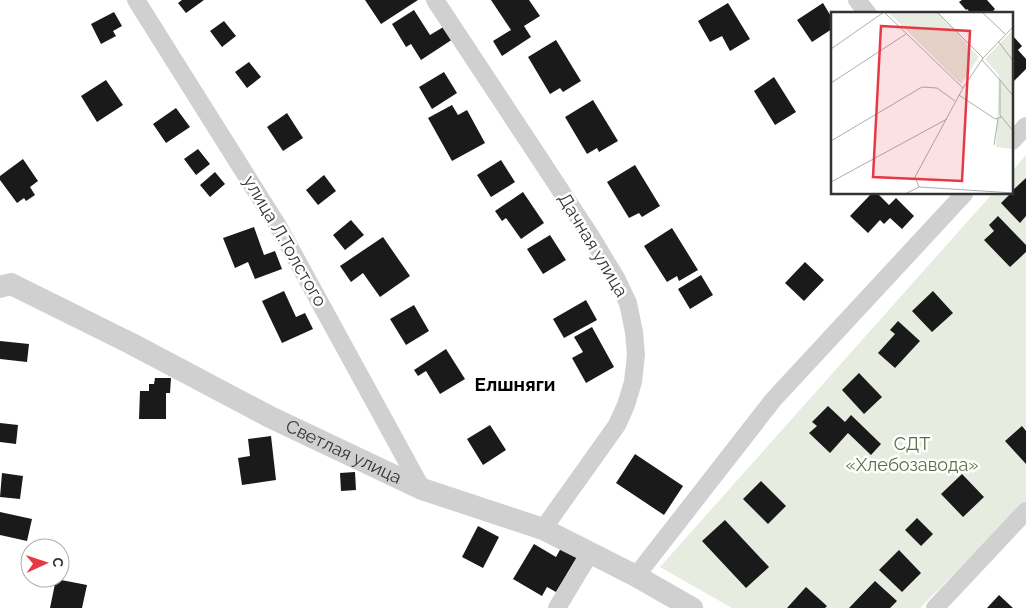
<svg xmlns="http://www.w3.org/2000/svg" width="1026" height="608" font-family="Raleway,sans-serif">
	<style>
		.green { fill: #e6ecdf }
		.building { fill: #1a1a1a }
		.lines { fill: none; stroke-linecap: round; stroke-linejoin: round }
		.minor { stroke: #d0d0d0; stroke-width: 18 }
		.tertiary { stroke: #d0d0d0; stroke-width: 22 }
		.labels { text-anchor: middle; stroke-width: 5; stroke-linejoin: round; paint-order: stroke }
		.street-label { font-size: 18px; fill: #333; stroke: #fff }
		.park-label { font-size: 18px; fill: #56703f; stroke: #fff }
		.neighbourhood-label { font-size: 19px; font-weight: bold; fill: #000; stroke: #fff }
		.inset-road { fill: none; stroke: #adadad; stroke-width: 1 }
		.view { fill: #e63946; fill-opacity: 0.15; stroke: #e63946; stroke-width: 2.5 }
		.inset-edge { fill: none; stroke: #333; stroke-width: 2.5 }
	</style>
	<rect width="100%" height="100%" fill="#fff"/>
	<path class="green" d="M1026,155v347l-106,106h-188l-72,-41 332,-373h20v-23z"/>
	<path class="building" d="M182,0h22l-18,13 -8,-10z
		M365,0h53l-37,24z
		M491,0h38l11,16 -16,10 7,11 -29,19 -9,-15 18,-11z
		M962,0h25l8,9 -5,5h-18l-5,-5 -1,1 -7,-8z
		M728,3l22,36 -20,12 -8,-15 -12,6 -12,-21z
		M823,3l9,15v11l-20,13 -15,-22z
		M414,10l16,25 15,-9 8,13 -32,21 -10,-16 -5,3 -14,-23z
		M114,12l8,14 -9,5 3,5 -15,8 -10,-20z
		M224,21l12,15 -14,11 -12,-16z
		M1012,35l10,11 -4,4 8,9v10l-12,12 -2,-2z
		M556,40l25,41 -18,11 -3,-4 -10,6 -22,-37z
		M249,62l12,15 -14,11 -12,-16z
		M444,72l13,21 -25,16 -13,-22z
		M774,77l22,35 -21,13 -21,-34z
		M106,80l17,25 -26,17 -16,-26z
		M593,100l25,41 -19,11 -2,-4 -10,6 -22,-37z
		M452,105l6,10 9,-5 18,33 -33,18 -24,-43z
		M176,108l14,19 -24,16 -13,-19z
		M287,113l16,25 -20,13 -16,-24z
		M198,149l12,15 -14,11 -12,-16z
		M23,159l15,22 -8,6 5,8 -9,6 -2,-3 -7,5 -17,-23v-4z
		M501,160l14,22 -24,15 -14,-22z
		M635,165l25,41 -18,11 -3,-4 -10,5 -22,-36z
		M215,172l10,12 -15,13 -10,-12z
		M324,175l12,16 -18,14 -12,-15z
		M1026,178v38l-6,7 -19,-20 9,-9h2v-3z
		M523,192l21,31 -23,16 -15,-21 -4,3 -7,-10z
		M871,194h7l11,11 7,-7 18,18 -12,13 -12,-11 -6,6 -4,-4 -12,13 -18,-17z
		M998,216l28,29v7l-16,15 -26,-27 10,-9 -5,-6z
		M351,220l13,15 -19,15 -12,-15z
		M254,227l10,28 11,-4 7,18 -27,10 -7,-17 -13,6 -12,-30z
		M672,228l26,42 -19,11 -2,-5 -10,6 -23,-36z
		M550,235l16,25 -23,14 -16,-25z
		M383,237l27,39 -30,21 -17,-24 -12,9 -11,-16z
		M805,262l19,18 -20,21 -19,-18z
		M701,275l12,20 -23,14 -12,-20z
		M284,291l12,26 9,-4 8,16 -31,14 -20,-42z
		M933,291l20,22 -21,19 -20,-21z
		M586,300l11,20 -33,18 -11,-19z
		M414,305l15,26 -23,14 -16,-26z
		M898,321l22,20 -25,27 -17,-15 17,-19 -5,-4z
		M592,327l22,40 -28,16 -14,-25 11,-6 -9,-15z
		M0,341l29,3 -2,18 -27,-3z
		M446,349l19,30 -25,15 -14,-23 -8,5 -4,-6z
		M859,373l23,24 -18,17 -22,-24z
		M155,378h16l-1,15h-4v26h-27l1,-28h9v-7h5z
		M828,406l17,16 6,-7 30,29 -10,11 -23,-22 -18,20 -21,-20 8,-7 -5,-4z
		M0,423l18,2 -2,19 -16,-2z
		M490,425l16,25 -23,15 -16,-26z
		M1022,426l4,5v33l-21,-23z
		M271,436l5,44 -34,5 -4,-27 12,-2 -2,-17z
		M635,454l48,32 -19,29 -48,-32z
		M355,472l1,18 -15,1 -1,-18z
		M2,473l21,3 -3,23 -20,-2z
		M962,474l22,23 -21,20 -22,-23z
		M761,481l25,25 -18,18 -25,-25z
		M0,512l32,7 -5,22 -27,-6z
		M917,518l16,16 -12,12 -16,-16z
		M725,520l44,47 -23,21 -44,-47z
		M478,526l21,11 -16,31 -21,-11z
		M534,544l22,13 5,-9 16,9 -21,35 -9,-5 -5,9 -29,-17z
		M899,550l22,23 -19,19 -23,-22z
		M56,579l31,6 -5,23h-32z
		M875,581l22,20 -7,7h-41z
		M806,587l21,19 -2,2h-38z
		M999,595l14,13h-26z"/>
	<g class="lines">
		<path class="minor" d="M136,0l142,226 144,263
			M435,0l155,235 26,43 12,25 6,29 2,23 -3,27 -7,23 -9,20 -74,104
			M857,0l11,14
			M1012,141l14,-15
			M636,576l137,-176 191,-206
			M557,608l33,-55
			M935,608l91,-97"/>
		<path class="tertiary" id="s1" d="M0,287l11,-3 121,60 138,73 152,72 121,40 93,47 56,32"/>
	</g>
	<g class="labels">
		<g class="street-label">
			<text transform="translate(285 241) rotate(60)" y="6">улица Л.Толстого</text>
			<text transform="translate(593 245) rotate(59)" y="6">Дачная улица</text>
			<text dy="6" stroke="none"><textPath href="#s1" startOffset="384">Светлая улица</textPath></text>
		</g>
		<g class="park-label">
			<text x="912" y="450">СДТ<tspan x="912" dy="21">«Хлебозавода»</tspan></text>
		</g>
		<g class="neighbourhood-label">
			<text x="515" y="391">Елшняги</text>
		</g>
	</g>
	<g transform="translate(831 12)">
		<rect width="182" height="182" fill="#fff"/>
		<path d="M57,0h50l41,45 -18,27zM182,18v119l-17,-2 3,-72 -14,-16z" fill="#e6ecdf"/>
		<path class="inset-road" d="M53,0l79,76M106,0l46,46M151,0l23,22M167,29l16,21M0,37l53,-37M151,48l18,20v35l14,17M169,68l14,17M0,71l75,-49M128,83l36,24 7,-2M0,129l91,-54 15,1 18,13M163,133l4,-26M0,170l116,-63M88,175l-4,-10 48,-89 20,-30 31,-32M74,182l14,-7 95,6"/>
		<path class="view" d="M50,14l89,5 -8,150 -89,-4z"/>
		<rect width="182" height="182" class="inset-edge"/>
	</g>
	<g transform="translate(45 563) rotate(87)"><circle r="24" fill="#ffffff" stroke="#adadad"/>
	<path d="M0-4L9 19L0 12L-9 19Z" fill="#e63946"/>
	<text y="-8" font-size="14" font-weight="bold" text-anchor="middle" fill="#333333">С</text>
	</g>
</svg>
